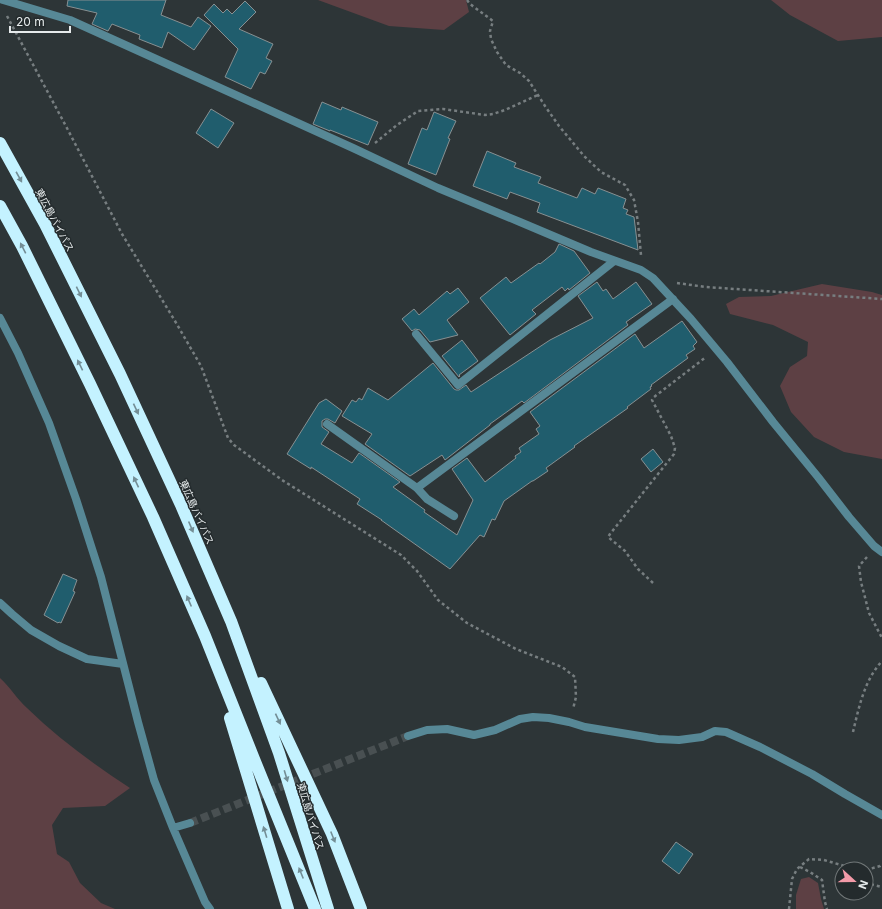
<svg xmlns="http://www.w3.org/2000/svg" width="882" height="909" font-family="Inter,'Noto Sans JP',sans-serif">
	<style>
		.green { fill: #5d4044 }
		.building { fill: #205d6d; stroke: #879092 }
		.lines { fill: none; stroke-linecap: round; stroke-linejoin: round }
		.street-tunnel { stroke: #495052; stroke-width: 8; stroke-dasharray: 8 4; stroke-linecap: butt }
		.path { stroke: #777e80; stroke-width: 2.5; stroke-dasharray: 3 3; stroke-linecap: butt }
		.street { stroke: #578896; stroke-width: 8 }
		.highway { stroke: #c4f2ff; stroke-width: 12 }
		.oneway { fill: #748e96 }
		.labels { text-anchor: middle; stroke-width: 3; stroke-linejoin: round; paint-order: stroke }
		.street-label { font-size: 10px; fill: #e6ebec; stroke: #242b2d }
	</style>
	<rect width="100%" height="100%" fill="#2d3537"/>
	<path class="green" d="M318,0h148l3,12 -25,18 -55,-4z
		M771,0h111v37l-44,4 -48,-26z
		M822,284l50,8 10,3v164l-38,-7 -30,-15 -23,-25 -11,-26 10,-19 17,-11 1,-14 -35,-17 -43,-11 -4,-10 13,-7 32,-1z
		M0,678c10,9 17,21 27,30 31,30 66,56 103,80l-25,18 -42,2 -11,17 5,29 12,8 11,21 21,20 14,6h-115z
		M809,877l9,6 3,16 3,10h-28v-14l5,-16z"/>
	<path class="building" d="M68,0h98l-5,15 30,12 7,-10 13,9 -17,24 -26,-18 -6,16 -23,-9 1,-4 -28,-11 -4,7 -16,-7 5,-11 -30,-7z
		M245,1l11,11 -17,17 34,15 -7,14 6,3 -7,13 -5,-2 -9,17 -26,-12 13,-28 -34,-34 10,-11 9,9 4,-4 5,5z
		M322,102l19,8 1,-3 36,15 -10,23 -38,-15v1l-17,-7z
		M211,109l23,14 -16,25 -22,-15z
		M434,112l22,9 -8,17 2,1 -14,36 -28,-11 14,-36 5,2z
		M487,151l29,12 -2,4 27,10 -3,6 39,15 5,-10 13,6 3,-6 28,11 -3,9 5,2 -2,4 8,3 4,33 -101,-38 3,-9 -30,-11 -3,7 -34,-13z
		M559,244l15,7 16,22 -21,17 -1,-2 -3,3 -3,-4 -30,23 4,4 -26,21 -30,-37 26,-21 5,6 28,-20 1,1 15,-12z
		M597,282l6,9 3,-2 7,10 23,-17 16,22 -26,18 2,3 -104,78 -2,-2 -32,23v1l-45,35 -3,-5 -32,21 -45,-32 7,-10 -30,-18 10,-16 4,2 3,-4 3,2 6,-12 20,12 45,-37 21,26 2,1h3l7,-5 5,7 79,-52 43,-22 -15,-22z
		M458,288l11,14 -22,18 11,15 -28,7 -10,-12 -5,-1 -3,2 -10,-12 12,-10 5,6 28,-24 3,3z
		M682,321l15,21 -4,4 2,3 -9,6 2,3 -37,27 1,1 -2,1 1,2 -24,18 1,1 -54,38 1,1 -29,21 2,3 -15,10h-1l-28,20 -9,19 -3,-1 -8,18 -4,-2 -30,34 -69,-49h1l-25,-16 3,-5 -49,-32v2l-24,-15 32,-51 7,-4 16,12 -7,12 -7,-4h-3l-3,2v6l7,5 -8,12 31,19 7,-10 41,29 -7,5 32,23 -1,2 33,23 16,-35 -21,-31 15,-11 18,24 31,-24 -1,-2 6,-4 -2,-4 20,-14 -3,-5 4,-3 -10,-14 105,-78 9,14z
		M462,340l16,21 -19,14 1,1 -1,1 -17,-21z
		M653,449l10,13 -12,10 -10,-13z
		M63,574l14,6 -4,11 2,1 -14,31 -2,-1 -1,1 -14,-8z
		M676,842l17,12 -14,20 -17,-13z"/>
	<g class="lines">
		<path class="street-tunnel" d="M190,823l218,-87"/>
		<path class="path" d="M467,0l3,4 23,17 -3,10 1,8 6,13 9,13 14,8 9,8 16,25 14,20 25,30 17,16 24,13 9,15 4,22 3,33
			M7,16l61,114 54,104 53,87 26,45 27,72 6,7 48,35 119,75 16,16 21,29 29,23 49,26 46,18 13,10 1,20 -3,12
			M375,143l22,-18 21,-14 25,-2 42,6 8,-1 12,-4 33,-15
			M677,283l29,4 176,12
			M867,557l-8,9 2,16 8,31 13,25
			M653,583l-15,-14 -13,-18 -17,-14 2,-3 64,-80 1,-6 -4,-12 -19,-36 2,-3 52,-40
			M853,732c6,-25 11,-51 29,-71
			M800,867l10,5 12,8 3,22 2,7
			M866,870l14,-4 2,-2
			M866,881l4,3 12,3
			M789,909l3,-30 5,-10 12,-10 15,1 24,7 11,2"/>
		<path class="street" d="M3,0l67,20 283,128 85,40 82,34 71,30 50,18 12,8 38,41 36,43 46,60 45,55 31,40 25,29 8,6
			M0,318l18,35 31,70 27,76 25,78 37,145 16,58 19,48 17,-5
			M416,334l42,51 156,-124
			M327,424l90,64 10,11 27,17
			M417,488l256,-189
			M0,603l12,11 19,16 28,16 28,13 36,5
			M408,736l19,-6 20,-1 27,6 21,-5 25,-11 13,-2 16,1 20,4 16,5 73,12 21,1 23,-3 13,-6 11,1 34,15 52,27 33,20 37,21
			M173,828l32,74 5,7"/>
		<path class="highway" d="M0,143l45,81 75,150 61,131 50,116 48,132 49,156
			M0,206l22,40 68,138 63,133 52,119 49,123 61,150
			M261,683l71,151 29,75
			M230,718l58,191"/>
	</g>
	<defs><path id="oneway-solid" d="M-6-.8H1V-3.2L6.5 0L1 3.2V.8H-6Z"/></defs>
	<g class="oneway">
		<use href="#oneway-solid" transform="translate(19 177) rotate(61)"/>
		<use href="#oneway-solid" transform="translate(23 248) rotate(-117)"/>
		<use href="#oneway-solid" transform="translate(79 292) rotate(64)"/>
		<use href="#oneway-solid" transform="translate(80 365) rotate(-116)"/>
		<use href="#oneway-solid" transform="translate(136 409) rotate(65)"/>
		<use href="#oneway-solid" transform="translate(136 482) rotate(-115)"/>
		<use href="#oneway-solid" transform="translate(191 527) rotate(67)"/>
		<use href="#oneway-solid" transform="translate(189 601) rotate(-113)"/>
		<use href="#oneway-solid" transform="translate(278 719) rotate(65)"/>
		<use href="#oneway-solid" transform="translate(286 776) rotate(73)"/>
		<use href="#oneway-solid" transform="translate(265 832) rotate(-107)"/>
		<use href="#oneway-solid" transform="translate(333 837) rotate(68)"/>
		<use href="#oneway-solid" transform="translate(301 873) rotate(-112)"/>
	</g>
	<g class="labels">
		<g class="street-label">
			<text transform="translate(55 220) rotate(62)" y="4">東広島バイパス</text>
			<text transform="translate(197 512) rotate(66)" y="4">東広島バイパス</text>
			<text transform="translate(311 816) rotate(73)" y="4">東広島バイパス</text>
		</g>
	</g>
	<g transform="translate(854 881) rotate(111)"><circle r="19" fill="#242b2d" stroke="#727879"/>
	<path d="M0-3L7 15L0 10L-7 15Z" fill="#f39aa8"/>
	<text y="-6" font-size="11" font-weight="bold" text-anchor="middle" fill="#e6ebec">N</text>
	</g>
	<path d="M10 26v6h60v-6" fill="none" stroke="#e6ebec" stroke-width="2"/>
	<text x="16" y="26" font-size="12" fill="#e6ebec" stroke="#242b2d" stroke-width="3" paint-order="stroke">20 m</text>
</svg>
